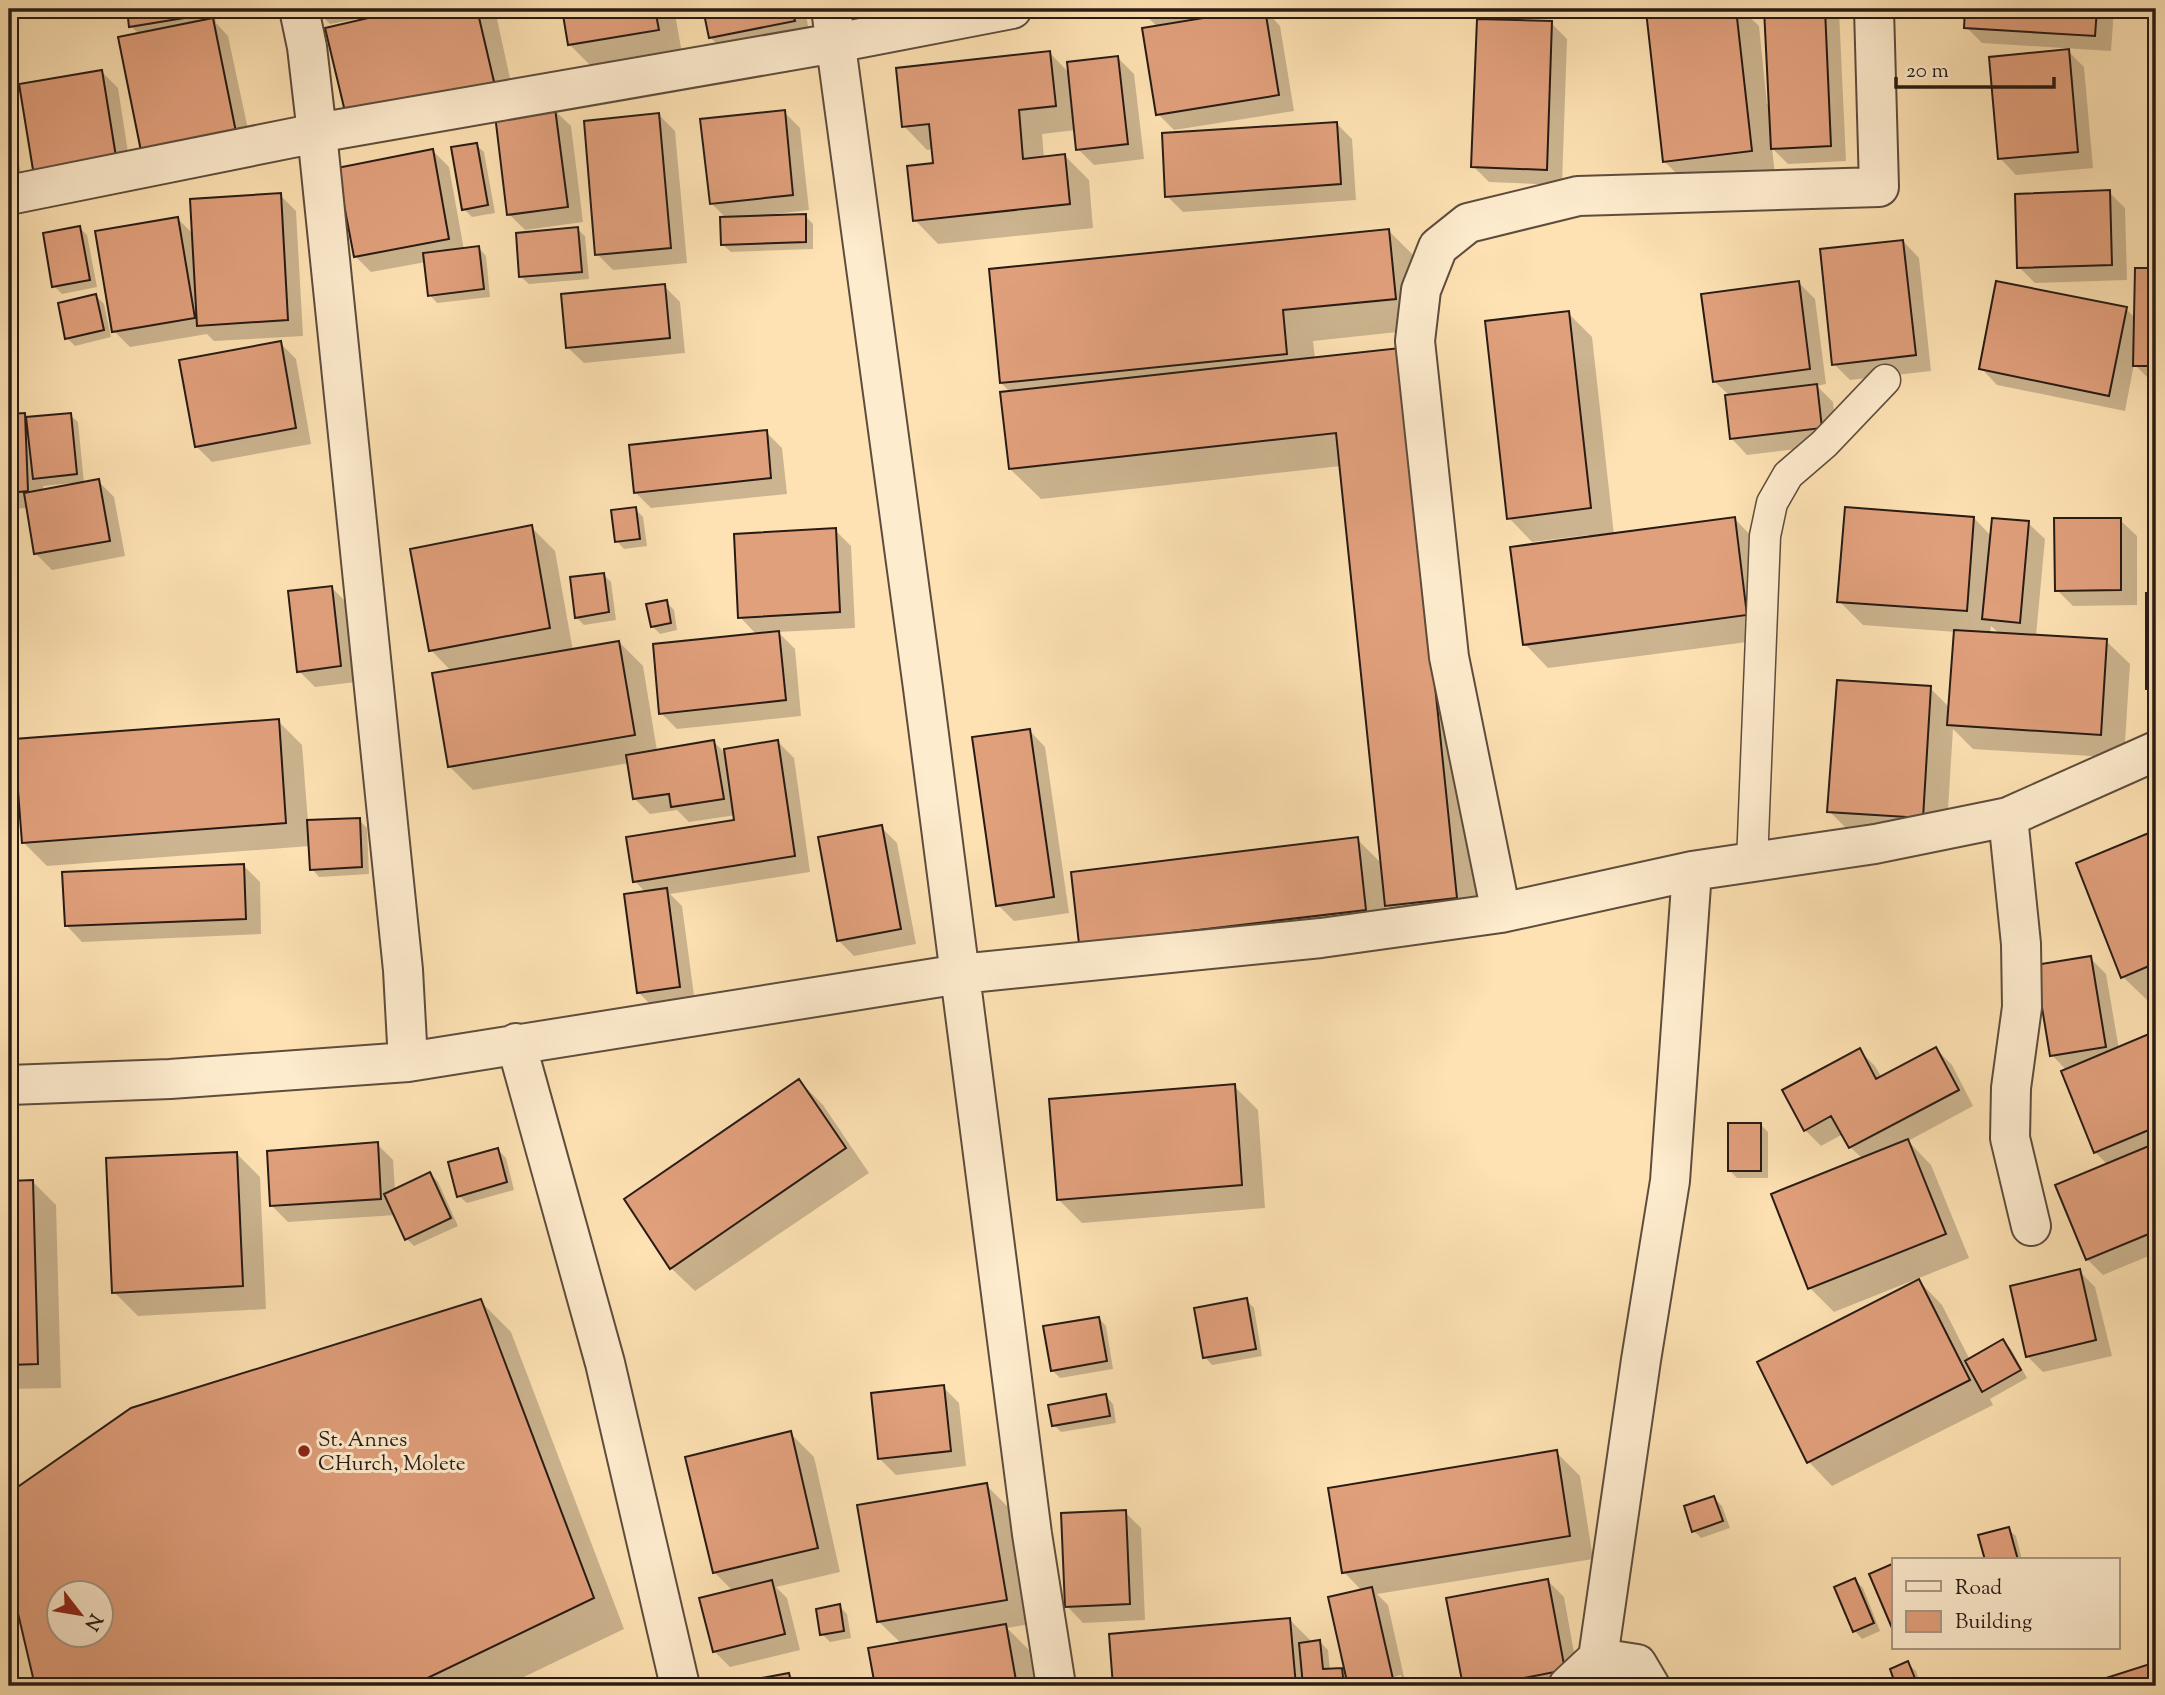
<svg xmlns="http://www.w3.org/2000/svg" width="2165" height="1695" font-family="'Sorts Mill Goudy',serif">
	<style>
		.shadow { fill: #0003; fill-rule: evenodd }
		.building { fill: #e1a07c; stroke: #281b15; stroke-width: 2; fill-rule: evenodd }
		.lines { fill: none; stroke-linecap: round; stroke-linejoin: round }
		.service-casing { stroke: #5e4d3c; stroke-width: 33 }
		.minor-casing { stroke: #5e4d3c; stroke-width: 42 }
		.service { stroke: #feecce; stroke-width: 30 }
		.minor { stroke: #feecce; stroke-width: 38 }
		.poi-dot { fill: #8f2418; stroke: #feecce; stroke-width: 2.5 }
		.labels { text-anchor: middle; stroke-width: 6; stroke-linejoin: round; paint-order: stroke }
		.poi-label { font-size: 21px; fill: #281b15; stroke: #feecce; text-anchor: start }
	</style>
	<rect width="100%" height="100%" fill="#fee2b3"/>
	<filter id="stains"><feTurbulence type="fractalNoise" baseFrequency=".00286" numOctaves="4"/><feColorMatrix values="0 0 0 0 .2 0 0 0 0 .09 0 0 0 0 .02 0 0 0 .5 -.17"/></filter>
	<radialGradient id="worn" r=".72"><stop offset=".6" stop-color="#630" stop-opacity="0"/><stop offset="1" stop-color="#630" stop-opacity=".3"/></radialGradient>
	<path class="shadow" d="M129,9h85l2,14 12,13 24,112 -121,-122z
		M315,9h171l11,10 20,91 -145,33 -24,-24 14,-101 -32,6z
		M564,9h110l8,44 -88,16 -24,-24z
		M705,9h100l5,28 -84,16 -16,-16z
		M869,9h91l-83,7z
		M1144,9h152l-26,6 10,11 14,85 -120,19 -16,-16v-87l-13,-12z
		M1678,9h63l18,17 8,78 3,-1 -4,-94h71l2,2 7,150 -58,3 -16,-16 3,26 -87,11 -24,-24 -16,-149z
		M1967,9h147l-3,42 -129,-8 -16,-16z
		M1551,23l16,16 -5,146 -73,-3 -16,-16z
		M2068,51l16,16 9,101 -77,7 -16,-17z
		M1050,53l20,21 48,-16 16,16 10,85 -50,6 -16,-16 -2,-19 -34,4 2,24 21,-2 24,24 4,48 -155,16 -23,-24 19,-55 -1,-16 -6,1 -23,-24z
		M102,72l16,16 14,90 -81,14z
		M554,110l17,16 12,96 -58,8 -16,-16z
		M784,112l16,16 9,82 -34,4v3l30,-1 8,8v25l-82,3 -8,-7 3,-27 -15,-15z
		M659,115l16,16 12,132 -74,7 -16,-16z
		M1336,123l16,16 4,61 -173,12 -16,-16z
		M476,145l8,7 11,61 -23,4 -8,-8z
		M9,150l9,8 7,39 -16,3z
		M433,151l16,16 15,83 15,-2 7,8 4,41 -53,6 -7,-8 -4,-33 -55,10 -16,-16z
		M2109,192l16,16 2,72 -92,3 -16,-16z
		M280,195l16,16 7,125 -89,5 -7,-7 -77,13 -16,-16 64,-112 16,16z
		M79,227l8,8 10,52 -35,7 -8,-8z
		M577,229l8,7 4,43 -60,5 -8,-7z
		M1388,230l31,31 7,68 -113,12 2,18 84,-9 88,578 -70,7 -31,-31 3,29 -308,10 276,-104 25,25 -41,-398 -300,33 -31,-30 1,-76 -10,-10z
		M1903,241l16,17 12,113 -81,9 -16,-16z
		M2137,270h19v111h-5l-17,-17 -9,47 -128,-26 -16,-17 145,-59 10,10z
		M1799,283l16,16 11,85 -9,2 16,16 4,42 -90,11 -16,-17 -1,-42 -16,-15z
		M664,286l16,16 5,51 -101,10 -17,-16z
		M96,296l8,8 7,33 -36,9 -8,-8z
		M1568,313l24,24 22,198 121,-16 23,24 12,96 -222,29 -23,-24 65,-106 -1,-3 -57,7 -23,-24z
		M280,343l16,16 15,85 -99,18 -16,-16z
		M24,415l4,4 42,-4 8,7 6,61 14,-2 16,16 11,59 -73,14 -16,-16 -8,-46 -19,1v-93zM72,483v3l-29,5v-5z
		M766,432l16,16 5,46 -136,14 -16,-16z
		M635,509l8,8 4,29 -23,3 -7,-8z
		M1974,518l18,19 36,-14 17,16 -9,97 70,5 24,23 -6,94 -151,-9 -20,-20 -7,112 -93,-6 -24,-24 101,-123 20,20 6,-76 -93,-7 -24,-24zM1991,626l9,8h-10z
		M2120,520l17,16v69l-64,1 -16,-16z
		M531,527l24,24 18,100 46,-9 24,24 14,85 57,-9 12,12 52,-12 16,16 16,114 -140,22 12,12 13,97 -40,6 -16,-16 7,-100 -11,-12 101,-60v-6l-47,7 -12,-12 -27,4 -16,-16 -5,-35 -156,27 -24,-24 3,-94 -21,-22z
		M835,530l16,16 4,82 -77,4 17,17 6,67 -124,13 -16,-16 96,-78 -17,-18z
		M603,574l8,8 5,38 -32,5 -8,-8z
		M332,588l16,16 8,78 -41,5 -16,-16z
		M2147,595h9v101l-8,-8z
		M666,602l8,8 3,20 -17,4 -8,-8z
		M278,721l24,24 6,77 51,-2 8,8 2,46 -50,3 -7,-8 -2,-23 -263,20 -24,-24z
		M1029,730l16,17 24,166 -55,8 -16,-16z
		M881,827l16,16 19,101 -62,12 -16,-16z
		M2156,832v164l-9,4 -24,-23 -45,-113z
		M244,866l16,16 1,52 -179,8 -16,-17z
		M2090,958l16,16 13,75 37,-16v220l-53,22 -16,-16 21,-94 -13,-13 -28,-81 -15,-16z
		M1936,1049l16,16 21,41 -65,35 23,24 38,93 -135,54 -24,-24 -36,-93 89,-36 -13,-12 -7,-13 -22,12 -16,-16 54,-80 16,16 7,12z
		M799,1081l24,24 46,68 -174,118 -24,-23z
		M1234,1086l24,24 7,98 -183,15 -23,-23z
		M1760,1124l8,8v46h-31l-8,-8z
		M377,1144l16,16 2,31 35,-17 8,8 20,44 -44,20 -7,-7 -11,-24 -108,7 -16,-16z
		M498,1150l8,8 8,32 -47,13 -8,-7z
		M236,1153l24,24 6,132 -128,7 -24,-24z
		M32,1181l24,24 5,183 -52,1v-207z
		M2079,1271l16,16 17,69 -69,16 -16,-16z
		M1919,1281l23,24 28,55 33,-19 8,8 16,29 -37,21 3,6 -161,81 -23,-24 -50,-99z
		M1246,1300l8,8 8,48 -50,9 -7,-8z
		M480,1301l31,31 113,297 -119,57h-468l-28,-119v-72l123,-85zM60,1594h42v42h-42z
		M1099,1318l7,8 7,43 -53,9 -7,-7z
		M943,1387l16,16 7,63 -70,9 -16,-16z
		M1106,1396l7,8 3,19 -55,9 -7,-7z
		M790,1433l24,24 26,115 -64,15 11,11 13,52 -70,17 -16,-16 20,-59 -20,-20z
		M1556,1452l24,24 13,83 -216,35 11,11 18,81h-38l33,-8v-3l-41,11h-245l-4,-51 179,-15 23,23 7,-1 8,8 2,21 12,-1 6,6 14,-85 -18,-19z
		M986,1485l24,24 20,115 -23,4 22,22 6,36h-158l-6,-36 31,-6 -23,-22z
		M1714,1498l8,8 8,22 -29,10 -7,-7z
		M1125,1512l16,16 4,92 -62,3 -16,-17z
		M2008,1529l8,7 6,24h-35l-6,-24z
		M1894,1568v58l-23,-51z
		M1855,1580l8,8 17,43 -18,8 -7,-8 -19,-43z
		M1548,1581l16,16 16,89h-115l-17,-86z
		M839,1606l8,8 4,24 -21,4 -8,-8z
		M1908,1664l8,7 5,15h-23l-6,-16z
		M789,1674l11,12h-73z"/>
	<path class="building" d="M127,9h81l1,5 -80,13z
		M407,9h70l18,77 -148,34 -22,-92z
		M562,9h93l4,21 -91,15z
		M703,9h89l3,12 -86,17z
		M1258,9h7l14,86 -123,20 -14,-87z
		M1662,9h74l16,142 -89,11 -17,-151z
		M1764,9h61l6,137 -60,3z
		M1965,9h132l-2,27 -131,-8z
		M213,18l23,114 -95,19 -23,-114z
		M1477,19l75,2 -5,149 -76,-3z
		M2069,49l9,103 -80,7 -9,-102z
		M1050,51l6,55 -37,4 4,49 42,-5 5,50 -157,17 -6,-55 26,-3 -4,-39 -27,3 -6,-59z
		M1118,56l10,88 -52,6 -9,-88z
		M102,70l15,93 -83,13 -15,-92z
		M555,108l13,99 -61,8 -12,-100z
		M785,110l8,85 -83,9 -10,-85z
		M659,113l12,135 -76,7 -11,-134z
		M1337,122l4,62 -176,13 -3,-64z
		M477,143l11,62 -26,5 -11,-63z
		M9,148h2l8,42 -10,2z
		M433,149l16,90 -95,18 -17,-89z
		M2110,190l2,75 -95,3 -2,-74z
		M281,193l7,127 -91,6 -7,-127z
		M806,214v28l-85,3 -1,-28z
		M178,217l17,101 -83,14 -17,-101z
		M80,226l10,54 -38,7 -9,-54z
		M578,227l4,45 -63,5 -3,-44z
		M1389,229l7,70 -113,11 4,44 -287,29 -11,-114z
		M1903,240l13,115 -84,10 -12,-116z
		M479,246l5,43 -56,7 -5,-43z
		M2135,268h21v98h-23z
		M1799,281l11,88 -97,13 -12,-88z
		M1996,281l131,26 -18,89 -130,-27z
		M665,284l5,54 -104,10 -5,-54z
		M96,294l8,36 -39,9 -7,-36z
		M1569,311l22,197 -84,11 -22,-198z
		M281,341l15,87 -101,19 -16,-87z
		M1400,348l57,550 -72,8 -49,-473 -327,36 -9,-77z
		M1817,384l5,44 -92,11 -5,-44z
		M25,413l3,78 -19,2v-79z
		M71,413l6,61 -44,5 -7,-62z
		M767,430l4,48 -137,15 -5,-48z
		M99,479l11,62 -76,13 -10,-61z
		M636,507l4,32 -25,3 -4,-32z
		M1845,507l129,10 -7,94 -130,-9z
		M1735,517l12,98 -224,30 -13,-98z
		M1992,518l37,3 -9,102 -38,-4z
		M2054,518h67v72l-66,1z
		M532,525l18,103 -121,23 -19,-102z
		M836,528l4,84 -102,6 -4,-84z
		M604,573l5,39 -34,6 -5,-41z
		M332,586l9,80 -44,6 -9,-81z
		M2146,593h10v95l-10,1z
		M667,600l4,23 -20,4 -5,-23z
		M1954,630l153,9 -6,96 -154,-10z
		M779,631l7,69 -127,14 -6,-70z
		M619,641l16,94 -187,32 -16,-94z
		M1837,680l94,6 -8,132 -96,-6z
		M279,719l7,104 -264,20 -8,-104z
		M1030,729l24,168 -58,9 -24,-169z
		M714,740l10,59 -53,8 -2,-13 -36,5 -7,-44z
		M778,740l17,116 -162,26 -7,-45 108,-17 -10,-71z
		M360,818l2,49 -52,3 -3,-50z
		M882,825l19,104 -64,12 -19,-104z
		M2156,830v133l-35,15 -45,-115z
		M1358,837l8,73 -287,34 -8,-72z
		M244,864l2,55 -181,7 -3,-54z
		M667,888l13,99 -43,6 -13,-99z
		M2091,956l15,91 -56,9 -15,-91z
		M2156,1031v96l-62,26 -33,-82z
		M1936,1047l23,43 -110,58 -18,-32 -27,15 -22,-41 78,-42 16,31z
		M799,1079l47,69 -176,121 -46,-70z
		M1235,1084l7,101 -185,15 -8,-101z
		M1728,1123h33v48h-33z
		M1908,1139l38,95 -138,55 -37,-95z
		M378,1142l3,57 -111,7 -3,-55z
		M2156,1143v88l-70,29 -31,-75z
		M498,1148l9,34 -50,15 -9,-35z
		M237,1152l6,134 -131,7 -6,-135z
		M430,1172l21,46 -46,22 -21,-46z
		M33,1180l5,184 -29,1v-184z
		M2080,1269l16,71 -70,17 -16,-71z
		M1919,1279l51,101 -163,83 -50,-101z
		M1247,1298l9,51 -53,9 -9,-50z
		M481,1299l113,299 -183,88h-376l-26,-111v-82l122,-85zM60,1594h42v42h-42z
		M1099,1317l8,44 -56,10 -8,-45z
		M2003,1339l18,31 -39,22 -17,-31z
		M944,1385l7,66 -73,8 -7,-66z
		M1106,1394l4,22 -58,10 -4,-21z
		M791,1431l27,117 -105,25 -28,-116z
		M1557,1450l13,86 -228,37 -14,-85z
		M987,1483l20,117 -130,22 -20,-117z
		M1714,1496l9,25 -31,11 -8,-26z
		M1126,1510l4,94 -65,3 -4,-94z
		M2009,1527l9,33h-33l-7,-25z
		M1892,1564l2,3 -2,61 -23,-54z
		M1855,1578l19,45 -21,9 -19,-45z
		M1548,1579l17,91 -82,16h-20l-17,-88z
		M772,1580l13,54 -72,18 -14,-54z
		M1372,1587l21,92 -33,7h-12l-20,-89z
		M840,1604l4,27 -24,4 -4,-26z
		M1290,1618l6,68h-183l-4,-52z
		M1006,1624l11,62h-142l-7,-38z
		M1320,1640l3,29 19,-1 2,18h-41l-4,-43z
		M1908,1661l10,25h-22l-6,-17z
		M2156,1662v24h-75z
		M789,1673l3,13h-68v-1z"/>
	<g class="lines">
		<g class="service-casing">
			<path id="service" d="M1752,863l13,-327 7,-33 16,-28 36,-31 61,-64"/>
		</g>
		<g class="minor-casing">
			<path id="minor" d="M299,9l8,38 10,86 86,837 5,92
				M831,9l92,679 109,846 24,152
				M9,195l308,-62 518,-90 177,-34
				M2008,817l13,127 1,63 -11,81 -1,50 21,88
				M1501,913l-52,-256 -34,-316 6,-51 17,-43 30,-24 110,-27 301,-9 -5,-178
				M516,1043l89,320 75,323
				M9,1085l161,-6 238,-17 552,-88 361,-36 180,-25 191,-42 183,-27 133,-27 148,-66
				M1598,1658l39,6 13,22
				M1568,1686l30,-28 43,-298 29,-179 22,-310"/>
		</g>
		<use href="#service" class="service"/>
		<use href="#minor" class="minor"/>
	</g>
	<circle class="poi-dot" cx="304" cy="1451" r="7"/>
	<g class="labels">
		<g class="poi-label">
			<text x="318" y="1446">St. Annes<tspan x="318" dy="24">CHurch, Molete</tspan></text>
		</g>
	</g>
	<rect width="2165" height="1695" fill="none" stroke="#fee2b3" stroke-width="35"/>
	<rect x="10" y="10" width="2144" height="1674" fill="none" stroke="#281b15" stroke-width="3.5"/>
	<rect x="18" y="18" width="2130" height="1660" fill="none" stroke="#281b15" stroke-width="2"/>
	<rect x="1892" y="1558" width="228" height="91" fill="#feecce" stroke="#a89884" stroke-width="2"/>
	<rect x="1906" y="1581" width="35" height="10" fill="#feecce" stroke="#a89884" stroke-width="2"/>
	<text x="1955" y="1594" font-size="21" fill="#281b15">Road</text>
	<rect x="1906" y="1611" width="35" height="21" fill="#e1a07c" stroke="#a89884" stroke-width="2"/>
	<text x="1955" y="1628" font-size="21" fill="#281b15">Building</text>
	<g transform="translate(80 1614) rotate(121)"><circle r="33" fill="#feecce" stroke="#a89884" stroke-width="2"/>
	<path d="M0-5L12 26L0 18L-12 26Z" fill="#8f2418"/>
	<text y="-10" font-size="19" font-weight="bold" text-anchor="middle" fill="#281b15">N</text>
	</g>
	<path d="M1896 77v10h158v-10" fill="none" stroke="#281b15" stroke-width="3.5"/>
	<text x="1906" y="77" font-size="21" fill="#281b15" stroke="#feecce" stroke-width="5" paint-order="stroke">20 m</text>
	<rect width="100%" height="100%" filter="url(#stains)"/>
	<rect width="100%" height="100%" fill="url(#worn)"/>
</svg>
